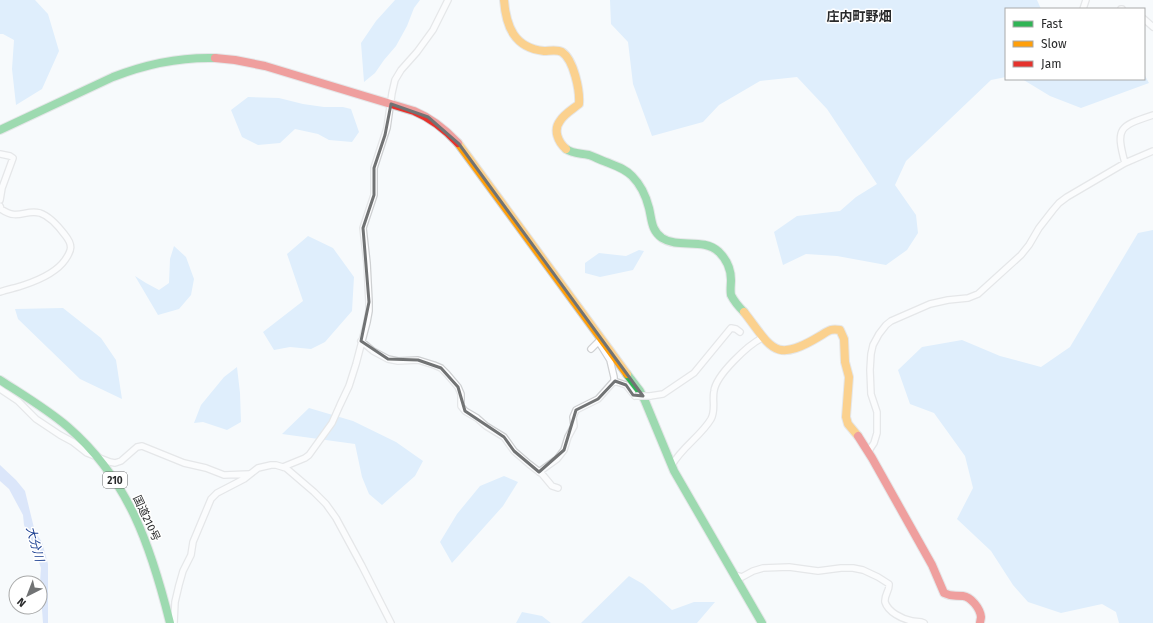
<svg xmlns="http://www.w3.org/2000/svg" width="1153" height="623" font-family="'Fira Sans','Noto Sans JP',sans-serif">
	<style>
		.forest { fill: #c0e1fc }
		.water { fill: #b9cff8 }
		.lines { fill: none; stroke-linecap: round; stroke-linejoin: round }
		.street-casing { stroke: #ced0d2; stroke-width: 8 }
		.fast-casing { stroke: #ced0d2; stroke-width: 10 }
		.slow-casing { stroke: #ced0d2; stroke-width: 10 }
		.jam-casing { stroke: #ced0d2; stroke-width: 10 }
		.street { stroke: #fefeff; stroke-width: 5.5 }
		.fast { stroke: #30b455; stroke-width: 8 }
		.slow { stroke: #ff9f0a; stroke-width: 8 }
		.jam { stroke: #e5322d; stroke-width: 8 }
		.street-bridge-casing { stroke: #ced0d2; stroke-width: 8; stroke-linecap: butt }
		.street-bridge { stroke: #fefeff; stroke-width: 5.5 }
		.marked { fill: none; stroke: #717374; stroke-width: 3; stroke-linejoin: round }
		.labels { text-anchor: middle; stroke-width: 3; stroke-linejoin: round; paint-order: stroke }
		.shield { fill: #fff; stroke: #696a6b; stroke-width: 1 }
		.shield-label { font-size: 10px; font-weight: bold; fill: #292a2b }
		.street-label { font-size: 11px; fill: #292a2b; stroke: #fff }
		.water-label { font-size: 12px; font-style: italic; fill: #1a3e90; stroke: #fff }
		.quarter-label { font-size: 13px; font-weight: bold; fill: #292a2b; stroke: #fff }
	</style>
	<rect width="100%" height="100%" fill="#f7fafc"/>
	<path class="forest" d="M0,0h35l13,14 11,37 -17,38 -26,16 -4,-36 2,-29 -11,-6h-3z
		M395,0h25l-6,8 -7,18 -11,20 -12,14 -9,13 -11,9 -3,-39 15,-22z
		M610,0h427l4,9h-35v68l-15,3 -85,81 -11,24 21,30 2,18 -11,17 -21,15 -49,-9 -31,-2 -23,11 -9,-33 23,-16 43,-5 16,-14 21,-13 -50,-75 -30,-32 -37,4 -41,24 -16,17 -51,14 -19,-52 -5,-42 -17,-18z
		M1144,74l5,9 -68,25 -31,-12 -28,-17h122z
		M248,97l31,1 24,6 21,3h19l8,2 8,23 -7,10 -23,-2 -11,-6 -23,-5 -15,14 -22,2 -16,-8 -11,-27z
		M1153,230v393h-34l-3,-11 -14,-8 -41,9 -33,-11 -15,-17 -22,-34 -34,-32 16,-31 -8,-32 -31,-43 -24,-9 -12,-34 24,-23 40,-7 38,16 41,11 29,-20 68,-114z
		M308,236l25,12 21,29 -2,34 -27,31 -14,7 -21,-2 -16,3 -11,-18 40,-31 -16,-47z
		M174,246l12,11 8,22 -3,16 -12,14 -21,6 -23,-39 11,7 13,7 10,-7 1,-24z
		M639,250l5,1 -11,19 -33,7 -15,-4v-10l14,-10 27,3z
		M63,308l38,30 15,22 6,39 -42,-20 -62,-60 -3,-10z
		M237,367l3,26 1,29 -14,8 -24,-8 -9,1 7,-18 23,-28z
		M309,408l44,13 43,21 27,19 -8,15 -33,29 -13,-11 -7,-17 -7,-33 -73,-10z
		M504,476l14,6 -15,24 -51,57 -12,-21 17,-28 23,-28z
		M629,576l14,8 29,26 22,-8h21l-18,21h-116z
		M522,612l20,4 9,7h-35z"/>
	<path class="water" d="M0,465l16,15 9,11 10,41 7,10 6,22v59h-5l-3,-41 1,-14 -7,-20 -10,-23 -1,-10 -14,-26 -9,-8z"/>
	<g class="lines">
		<g class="street-casing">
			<path id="street" d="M1083,9l3,-9
				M1121,9h1
				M1144,19l9,8
				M0,154l10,2 3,2 -11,30 -2,12
				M1125,163c-10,-36 -5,-37 28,-48
				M0,206l1,3c17,12 24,0 39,4 9,3 19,14 25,22 8,10 7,15 0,25 -9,13 -26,20 -41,25 -8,3 -16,4 -24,7
				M361,341l12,10 15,8 10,2 20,-1 16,5 7,3 6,6 11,13 3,7v12l4,5 12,7 9,8 18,11 10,14 15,13 13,10 10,12 6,2
				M591,349l9,-9
				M614,381l12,4 9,11
				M0,389l18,12 18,18 24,16 13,7 14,11 23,9 5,1 6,-2 16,-14 5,-1 42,17 22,5 18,7 25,-1
				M650,396l13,-2 31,-21 37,-45 5,1 4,3
				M868,452l6,-9 3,-10v-21l-6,-18 -1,-24 1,-16 2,-9 6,-11 7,-9 5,-4 39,-17 18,-4 20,-2 10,-4 43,-39 8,-10 10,-17 14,-18 6,-7 8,-6 58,-34 28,-12
				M672,465c10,-18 29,-29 39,-46 5,-9 1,-19 3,-28 2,-16 34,-46 48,-53
				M283,467l22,-9 4,-3 23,-32 8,-18 9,-19 7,-22 11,-42 2,-11v-9l-2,-39 -4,-35 11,-33v-27l13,-40 5,-35 3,-13 6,-10 16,-18 16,-22 15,-30
				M539,472l18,-13 7,-9 4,-13 6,-11 -1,-9 3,-7 22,-11 16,-18v-4l-4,-17 -10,-16 -1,-3
				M734,575l8,2 11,-6 10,-3 26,-1 29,4 23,-3h12l10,2 15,7 11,7c1,6 -5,11 -4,18 3,10 17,17 27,19 4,1 8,0 12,2
				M174,623l1,-21 4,-17 4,-14 8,-16 2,-13 18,-43 6,-6 27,-14 14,-11 13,-3h5l10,3 28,24 12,12 10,14 26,48 29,57"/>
		</g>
		<g class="fast-casing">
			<path id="fast" d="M0,130l113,-53c33,-13 66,-20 102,-19
				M566,149c7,5 14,4 23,6 6,2 11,5 17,7 10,4 18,6 26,14 9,9 14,20 17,32 3,12 2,22 13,30 17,11 41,-1 57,14 8,8 12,18 12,28 0,5 -1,10 0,15 3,6 8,12 13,17
				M627,374l13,17 5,10 29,70 88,152
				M0,380c23,15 47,29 68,47 61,53 83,120 102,196"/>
		</g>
		<g class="slow-casing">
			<path id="slow" d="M504,0c2,26 10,48 40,51 5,0 13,-2 18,1 12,8 18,39 17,52 -6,5 -15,10 -19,17 -7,9 -2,21 6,28
				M458,143l169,231
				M744,312c28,36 30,52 76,24 8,-5 11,-8 20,-6l4,9 1,23 4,15 -3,40 2,7 10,12"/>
		</g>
		<g class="jam-casing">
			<path id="jam" d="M215,58l20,2 30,6 149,45c17,7 31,18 44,32
				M858,436l14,22 60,107 12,28c8,4 10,2 19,3 8,1 17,12 18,21 0,1 -1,5 -1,6"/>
		</g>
		<use href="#street" class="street"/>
		<use href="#fast" class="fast"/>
		<use href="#slow" class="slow"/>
		<use href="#jam" class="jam"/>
		<g class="street-bridge-casing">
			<path id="street-bridge" d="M635,396h15"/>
		</g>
		<use href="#street-bridge" class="street-bridge"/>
	</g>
	<path d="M0 0H1153V623H0ZM391,104l37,13 31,27 184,252 -10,-1 -7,-10 -11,-4 -17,18 -22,11 -12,40 -25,22 -25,-21 -10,-14 -39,-26 -7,-24 -17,-19 -23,-8 -30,-1 -27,-18 8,-39 -6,-74 11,-33v-27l11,-33z" fill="#f7fafc" fill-opacity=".55" fill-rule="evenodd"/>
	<path class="marked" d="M391,104l37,13 31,27 184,252 -10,-1 -7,-10 -11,-4 -17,18 -22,11 -12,40 -25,22 -25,-21 -10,-14 -39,-26 -7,-24 -17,-19 -23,-8 -30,-1 -27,-18 8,-39 -6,-74 11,-33v-27l11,-33z"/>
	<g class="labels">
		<rect class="shield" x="103" y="472" width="24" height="16" rx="3"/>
		<g class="shield-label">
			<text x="115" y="484">210</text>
		</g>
		<g class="street-label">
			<text transform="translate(147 518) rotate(65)" y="4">国道210号</text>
		</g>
		<g class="water-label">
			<text transform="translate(35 544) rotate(74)" y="4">大分川</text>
		</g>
		<g class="quarter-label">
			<text x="859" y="21">庄内町野畑</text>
		</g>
	</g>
	<rect x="1005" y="8" width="140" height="72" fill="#ffffff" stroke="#a9aaaa"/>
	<rect x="1013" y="21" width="20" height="6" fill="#30b455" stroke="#a9aaaa"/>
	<text x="1041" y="28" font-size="12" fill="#292a2b">Fast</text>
	<rect x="1013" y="41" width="20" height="6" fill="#ff9f0a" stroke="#a9aaaa"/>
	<text x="1041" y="48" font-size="12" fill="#292a2b">Slow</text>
	<rect x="1013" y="61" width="20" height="6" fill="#e5322d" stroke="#a9aaaa"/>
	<text x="1041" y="68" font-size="12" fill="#292a2b">Jam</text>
	<g transform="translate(28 595) rotate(222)"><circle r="19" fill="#ffffff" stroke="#a9aaaa"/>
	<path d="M0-3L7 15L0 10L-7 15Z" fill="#717374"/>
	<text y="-6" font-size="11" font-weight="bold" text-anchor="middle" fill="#292a2b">N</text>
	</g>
</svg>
